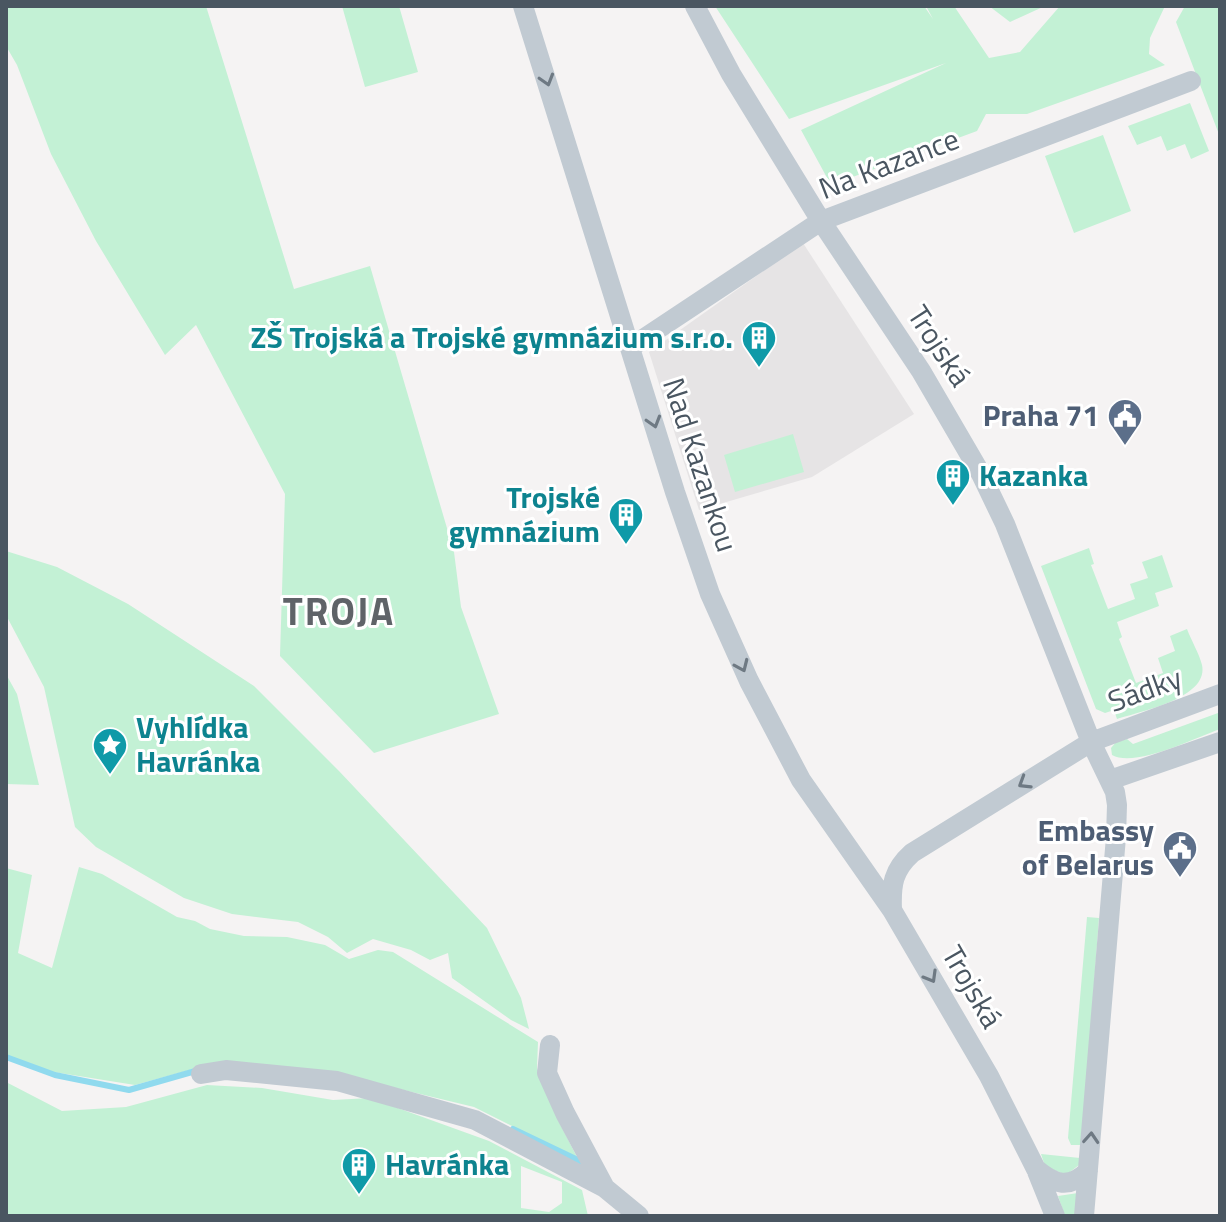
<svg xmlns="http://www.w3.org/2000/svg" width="1226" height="1222" font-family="'Titillium Web',sans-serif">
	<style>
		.education { fill: #e6e4e5 }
		.green { fill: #c3f1d5; fill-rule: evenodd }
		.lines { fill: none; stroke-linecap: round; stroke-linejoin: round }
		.stream { stroke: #90daee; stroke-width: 6 }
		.minor { stroke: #c1cad2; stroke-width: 20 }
		.oneway { stroke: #6e7983 }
		.labels { text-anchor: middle; stroke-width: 6; stroke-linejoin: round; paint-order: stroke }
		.street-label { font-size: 30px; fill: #4a5661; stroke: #fff }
		.culture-label { font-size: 30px; font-weight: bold; fill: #0d838f; stroke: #fff; text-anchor: start }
		.service-label { font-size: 30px; font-weight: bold; fill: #4e5e75; stroke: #fff; text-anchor: end }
		.district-label { font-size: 38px; font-weight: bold; letter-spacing: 2px; fill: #5f6368; stroke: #fff }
	</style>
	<rect width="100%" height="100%" fill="#f5f3f3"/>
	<path class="education" d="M803,243l111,171 -102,63 -113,33 -50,-158z"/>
	<path class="green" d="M6,6h200l88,283 76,-23 84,286 7,55 38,107 -125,39 -94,-97 5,-162 -89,-169 -31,30 -69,-114 -45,-87 -34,-89 -11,-19z
		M342,6h57l19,66 -53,15z
		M715,6h209l9,13 -7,-13h28l35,52 31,-6 40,-46h105l-15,32 -1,16 16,11 -138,49h-41l-9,17 -146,54 -30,-55 145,-67 -157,56z
		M989,6h56l-35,16z
		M1185,6h35v131l-44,-115z
		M1190,103l19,48 -18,8 -6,-15 -18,7 -6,-15 -24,9 -9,-19z
		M1103,135l28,76 -57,22 -29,-77z
		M793,434l11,38 -69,20 -11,-37z
		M1089,548l5,16 -3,1 17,44 27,-10 -5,-15 18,-6 -6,-16 20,-7 11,32 -18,6 4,13 -42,16 5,15 -3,2 17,44 27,-10 -5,-15 17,-7 -5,-15 17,-7c4,11 12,24 15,36 7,33 -61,46 -85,54l-3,-9 -9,3 -9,-4 -55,-143z
		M6,551l51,16 71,37 126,82 85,85 148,157 34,70 8,31 -18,-9 -59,-42 -4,-25 -18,7 -19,-10 -38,-11 -26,14 -19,-16 -30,-15 -66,-8 -48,-16 -88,-51 -21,-20 -31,-140 -38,-72z
		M6,674l11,20 22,91 -33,-1z
		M1220,704v25c-25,9 -85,39 -108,26l-1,-7 5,-6 11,-3 6,5 85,-31z
		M79,867l23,7 75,43 18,4 15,8 34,7 43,1 38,8 24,14 29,-9 15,2 145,90 -1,26 22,54 19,37 -104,-52 -141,-34 -111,-12 -87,24 -94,-15 -35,-15v-187l26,7 -14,78 34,15z
		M1087,917l12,1 -17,227h-11l-3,-7z
		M6,1082l56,29 64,-4 81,-22 55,3 71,12 37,-2 119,43 93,49 6,26h-582zM521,1166l41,16v21l-13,9 -28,-4z
		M1041,1154l39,4 -1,7 -13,10 -21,-9z
		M1078,1193l-1,23h-12l-7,-20z"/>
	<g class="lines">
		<path class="stream" d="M6,1057l49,18 74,15 70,-20
			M513,1129l69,33"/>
		<path class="minor" d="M523,6l152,486 35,102 39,87 52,99 91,130 97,166 47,93 19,47
			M695,6l36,68 90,147 100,150 60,103 24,50 86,218 24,50 2,13 -1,32 -32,379
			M631,347l190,-126 370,-140
			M1110,780l110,-38
			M892,909c-1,-24 1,-39 20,-56l179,-111 129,-48
			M550,1045l-3,28 18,40 40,75
			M201,1074l25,-4 111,11 138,39 130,68 34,28
			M1036,1169c19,16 33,20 52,2"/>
	</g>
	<defs><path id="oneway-chevron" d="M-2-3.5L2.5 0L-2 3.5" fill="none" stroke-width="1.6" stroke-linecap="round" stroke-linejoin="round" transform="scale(2)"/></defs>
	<g class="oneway">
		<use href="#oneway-chevron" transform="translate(547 80) rotate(73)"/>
		<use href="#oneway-chevron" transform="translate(654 422) rotate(73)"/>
		<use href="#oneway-chevron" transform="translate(742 666) rotate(66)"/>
		<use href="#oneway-chevron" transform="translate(1024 783) rotate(148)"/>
		<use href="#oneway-chevron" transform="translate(931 977) rotate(60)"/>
		<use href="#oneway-chevron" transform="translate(1091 1138) rotate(-86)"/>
	</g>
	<defs>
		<g id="building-pin" transform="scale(1.8)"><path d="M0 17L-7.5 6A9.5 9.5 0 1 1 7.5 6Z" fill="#0f9aa8" stroke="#fff"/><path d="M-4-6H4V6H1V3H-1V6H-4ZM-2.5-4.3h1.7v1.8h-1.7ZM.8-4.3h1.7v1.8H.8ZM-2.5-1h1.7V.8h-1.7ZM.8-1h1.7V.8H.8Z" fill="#fff"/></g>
		<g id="civic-pin" transform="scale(1.8)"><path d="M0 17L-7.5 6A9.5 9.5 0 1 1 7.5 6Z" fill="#5c6f8a" stroke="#fff"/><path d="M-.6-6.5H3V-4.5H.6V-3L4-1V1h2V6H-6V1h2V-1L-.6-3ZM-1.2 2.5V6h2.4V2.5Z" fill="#fff"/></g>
		<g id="sight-pin" transform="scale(1.8)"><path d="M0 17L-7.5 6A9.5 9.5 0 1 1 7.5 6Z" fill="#0f9aa8" stroke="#fff"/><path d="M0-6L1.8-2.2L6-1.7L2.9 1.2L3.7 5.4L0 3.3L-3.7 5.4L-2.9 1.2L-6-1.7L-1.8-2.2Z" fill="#fff"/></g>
	</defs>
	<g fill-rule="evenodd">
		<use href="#building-pin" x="759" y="338"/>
		<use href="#civic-pin" x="1125" y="416"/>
		<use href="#building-pin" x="953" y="476"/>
		<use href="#building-pin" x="626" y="515"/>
		<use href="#sight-pin" x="110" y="745"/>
		<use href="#civic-pin" x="1180" y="848"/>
		<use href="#building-pin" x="359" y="1165"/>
	</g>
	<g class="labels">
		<g class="street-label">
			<text transform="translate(889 164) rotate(-21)" y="10">Na Kazance</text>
			<text transform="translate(939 346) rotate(57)" y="10">Trojská</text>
			<text transform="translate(700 465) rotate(72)" y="10">Nad Kazankou</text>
			<text transform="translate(1145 690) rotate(-20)" y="10">Sádky</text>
			<text transform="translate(972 987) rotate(60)" y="10">Trojská</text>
		</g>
		<g class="culture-label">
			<text x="733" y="348" text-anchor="end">ZŠ Trojská a Trojské gymnázium s.r.o.</text>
			<text x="979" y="486">Kazanka</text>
			<text x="600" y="508" text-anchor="end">Trojské<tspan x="600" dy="34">gymnázium</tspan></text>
			<text x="136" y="738">Vyhlídka<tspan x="136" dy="34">Havránka</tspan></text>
			<text x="385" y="1175">Havránka</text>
		</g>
		<g class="service-label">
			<text x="1099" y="426">Praha 71</text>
			<text x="1154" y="841">Embassy<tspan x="1154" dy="34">of Belarus</tspan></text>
		</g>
		<g class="district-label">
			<text x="339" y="625">TROJA</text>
		</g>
	</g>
	<rect width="1226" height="1222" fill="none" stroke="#4a5661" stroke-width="16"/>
</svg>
